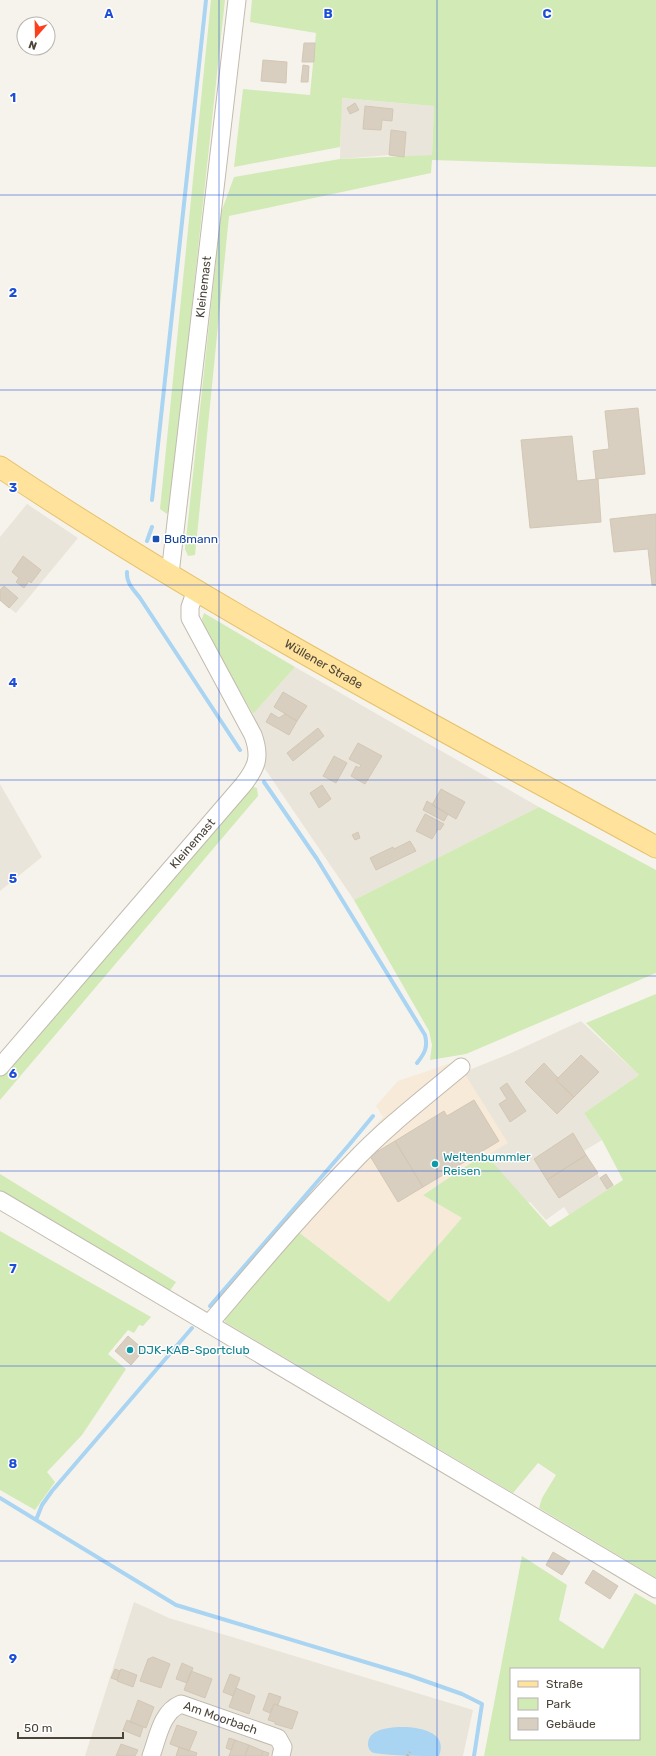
<svg xmlns="http://www.w3.org/2000/svg" width="656" height="1756" font-family="Rubik,sans-serif">
	<style>
		.residential { fill: #eae5da }
		.commercial { fill: #f7ead8 }
		.green { fill: #d2eab5; fill-rule: evenodd }
		.water { fill: #a9d4f2 }
		.lines { fill: none; stroke-linecap: round; stroke-linejoin: round }
		.stream { stroke: #a9d4f2; stroke-width: 4 }
		.building { fill: #d8cfc1; stroke: #d3c7b4 }
		.minor-casing { stroke: #c2bbae; stroke-width: 19 }
		.major-casing { stroke: #e6c16a; stroke-width: 23 }
		.path { stroke: #c4b79f; stroke-width: 2.5; stroke-dasharray: 2 2; stroke-linecap: butt }
		.minor { stroke: #fff; stroke-width: 17 }
		.major { stroke: #ffe39c; stroke-width: 21 }
		.grid { fill: none; stroke: #1d4ed8; stroke-width: 1; stroke-opacity: 0.55 }
		.transit-dot { fill: #1a4fb4; stroke: #fff; stroke-width: 1.5 }
		.culture-dot { fill: #0f9aa8; stroke: #fff; stroke-width: 1.5 }
		.labels { text-anchor: middle; stroke-width: 3; stroke-linejoin: round; paint-order: stroke }
		.street-label { font-size: 12px; fill: #4b4439; stroke: #fff }
		.transit-label { font-size: 12px; fill: #164399; stroke: #fff; text-anchor: start }
		.culture-label { font-size: 12px; fill: #0d838f; stroke: #fff; text-anchor: start }
		.grid-label { font-size: 13px; text-anchor: middle; font-weight: bold; fill: #1d4ed8; stroke: #fff; stroke-width: 3; stroke-linejoin: round; paint-order: stroke }
	</style>
	<rect width="100%" height="100%" fill="#f6f3ec"/>
	<path class="residential" d="M341,98l93,8 -2,49 -28,2 -15,-2 -49,4z
		M27,504l51,34 -62,75 -16,-12v-64z
		M295,667l244,140 -185,93 -91,-134 -1,-20 -9,-32z
		M0,784l42,73 -42,34z
		M581,1021l58,54 -55,38 18,27 -18,11 16,27 6,-4 12,17 -46,28 -8,-12 -18,13 -16,-18 -8,2 -42,-45 -16,-87 45,-18z
		M134,1602l35,16 304,92 -10,46h-378z"/>
	<path class="commercial" d="M457,1061l51,82 -85,51 39,24 -73,84 -100,-78 94,-107 -7,-11 22,-25z"/>
	<path class="green" d="M211,0h14l-55,508 -3,6 -7,-5z
		M252,0h404v167l-224,-7 -1,13 -202,43 -34,339 -7,1 -3,-7 36,-336 13,-36 106,-18 92,-4 2,-49 -92,-8 -2,49 -106,20 9,-78 67,6 6,-62 -66,-11z
		M204,613l91,54 -42,47 -48,-84 -3,-11z
		M251,786l6,2 1,8 -258,304v-24z
		M539,807l117,63v103l-190,81 -36,6 2,-15 -3,-14 -75,-131z
		M656,994v584l-117,-70 3,-10 14,-23 -18,-12 -25,30 -288,-171 -1,-7 72,-85 93,72 73,-84 -39,-23 62,-41 65,73 73,-47 -21,-40 -18,-27 55,-38 -53,-52z
		M0,1174l176,108 -7,10 -169,-100z
		M0,1231l151,86 -8,9 -4,-1 -5,8 -6,-3 -20,24 18,15 -44,66 -35,37 8,10 -20,28 -35,-20z
		M522,1556l45,29 -8,35 44,29 32,-56 21,12v151h-172zM511,1669h128v70h-128z"/>
	<path class="water" d="M406,1727c16,1 42,6 33,29 -21,0 -45,0 -65,-3 -4,-1 -6,-5 -6,-9 0,-17 27,-17 38,-17z"/>
	<g class="lines">
		<path class="stream" d="M152,500l54,-500
			M147,541l5,-14
			M127,572c-1,11 6,17 13,26l100,152
			M264,782l53,77 108,176c3,12 0,18 -8,28
			M210,1306l139,-161 24,-29
			M0,1498l176,107 232,70 54,19 20,10 -8,52
			M36,1520l6,-15 10,-14 140,-163"/>
	</g>
	<path class="building" d="M304,43h11l-1,19h-12z
		M263,60l24,2 -1,21 -25,-2z
		M303,65l6,1 -1,16h-7z
		M355,103l4,7 -9,4 -3,-6z
		M365,106l28,3 -1,12 -10,-1 -1,10 -18,-1z
		M391,130l15,2 -2,25 -15,-2z
		M638,408l7,66 -49,5 -3,-28 16,-2 -4,-38z
		M572,436l5,45 21,-2 3,43 -71,6 -9,-88z
		M656,514v71h-4l-4,-36 -34,3 -4,-33z
		M23,556l18,14 -10,13 -2,-2 -5,7 -8,-6 3,-4 -7,-6z
		M4,586l14,12 -9,10 -9,-8v-10z
		M283,692l24,14 -10,15 -23,-14z
		M271,713l8,5 6,-4 12,7 -8,14 -23,-13z
		M318,728l6,8 -31,25 -6,-8z
		M358,743l24,13 -17,28 -14,-8 5,-10 3,2 2,-3 -12,-6z
		M334,756l13,7 -11,20 -13,-7z
		M322,785l9,14 -12,9 -9,-15z
		M441,789l24,13 -9,17 -24,-14z
		M427,801l21,13 -4,7 -21,-11z
		M425,814l19,10 -4,6 -2,-1 -6,10 -16,-8z
		M358,832l2,6 -5,2 -3,-5z
		M410,841l6,10 -40,19 -6,-12 23,-11 1,2z
		M581,1055l18,17 -25,25 -18,-17z
		M544,1063l14,15 -2,2 18,17 -17,17 -32,-32z
		M507,1083l19,28 -16,11 -11,-18 8,-5 -7,-11z
		M474,1100l25,41 -76,46 -28,-46 49,-30 3,5z
		M573,1133l13,22 -39,25 -13,-21z
		M395,1141l28,46 -25,15 -28,-46z
		M586,1155l12,18 -39,25 -12,-18z
		M606,1174l7,11 -6,4 -7,-11z
		M128,1336l16,14 -13,15 -16,-14z
		M553,1552l17,10 -8,13 -16,-10z
		M593,1570l25,16 -8,13 -25,-16z
		M153,1657l17,7 -9,24 -21,-7 8,-22z
		M182,1663l11,5 -6,15 -11,-4z
		M115,1669l5,2 -3,9 -6,-2z
		M121,1669l16,6 -4,12 -16,-6z
		M191,1671l21,8 -7,19 -21,-8z
		M230,1674l10,4 -7,18 -10,-4z
		M236,1688l19,8 -6,18 -20,-7z
		M269,1693l12,4 -3,8 -4,-1 -4,9 -7,-3z
		M138,1700l16,7 -8,21 -16,-6z
		M274,1704l24,8 -6,17 -17,-5v-2l-7,-2z
		M127,1720l16,7 -3,10 -17,-7z
		M177,1725l20,7 -8,19 -19,-7z
		M229,1738l6,2 -4,10 -5,-2z
		M235,1740l14,5 -4,11h-16z
		M121,1744l17,6 -3,6h-19z
		M249,1745l14,6 -2,5h-16z
		M179,1747l18,6 -1,3h-20z
		M263,1751l6,2 -1,3h-7z"/>
	<g class="lines">
		<g class="minor-casing">
			<g id="minor">
				<path id="s1" d="M170,574l67,-574"/>
				<path id="s2" d="M0,1067l243,-282c14,-18 18,-28 10,-50l-63,-117v-11l6,-17"/>
				<path d="M0,1200l656,389"/>
				<path d="M209,1324c47,-55 93,-110 143,-161 33,-35 72,-65 109,-96"/>
				<path id="s3" d="M151,1756c7,-18 10,-44 30,-52l97,34 5,9 -2,9"/>
			</g>
		</g>
		<g class="major-casing">
			<g id="major">
				<path id="s4" d="M0,467c210,141 435,259 656,380"/>
			</g>
		</g>
		<path class="path" d="M407,1756l3,-4"/>
		<use href="#minor" class="minor"/>
		<use href="#major" class="major"/>
	</g>
	<path class="grid" d="M219,0v1756M437,0v1756M0,195h656M0,390h656M0,585h656M0,780h656M0,976h656M0,1171h656M0,1366h656M0,1561h656"/>
	<rect class="transit-dot" x="152" y="535" width="8" height="8" rx="2"/>
	<g class="culture-dot">
		<circle cx="435" cy="1164" r="4"/>
		<circle cx="130" cy="1350" r="4"/>
	</g>
	<g class="labels">
		<g class="street-label">
			<text dy="4" stroke="none"><textPath href="#s1" startOffset="289">Kleinemast</textPath></text>
			<text dy="4" stroke="none"><textPath href="#s4" startOffset="379">Wüllener Straße</textPath></text>
			<text dy="4" stroke="none"><textPath href="#s2" startOffset="295">Kleinemast</textPath></text>
			<text dy="4" stroke="none"><textPath href="#s3" startOffset="104">Am Moorbach</textPath></text>
		</g>
		<g class="transit-label">
			<text x="164" y="543">Bußmann</text>
		</g>
		<g class="culture-label">
			<text x="443" y="1161">Weltenbummler<tspan x="443" dy="14">Reisen</tspan></text>
			<text x="138" y="1354">DJK-KAB-Sportclub</text>
		</g>
	</g>
	<g class="grid-label">
		<text x="109" y="18">A</text>
		<text x="328" y="18">B</text>
		<text x="547" y="18">C</text>
		<text x="13" y="102">1</text>
		<text x="13" y="297">2</text>
		<text x="13" y="492">3</text>
		<text x="13" y="687">4</text>
		<text x="13" y="883">5</text>
		<text x="13" y="1078">6</text>
		<text x="13" y="1273">7</text>
		<text x="13" y="1468">8</text>
		<text x="13" y="1663">9</text>
	</g>
	<rect x="510" y="1668" width="130" height="72" fill="#ffffff" stroke="#b7b4b0"/>
	<rect x="518" y="1681" width="20" height="6" fill="#ffe39c" stroke="#b7b4b0"/>
	<text x="546" y="1688" font-size="12" fill="#4b4439">Straße</text>
	<rect x="518" y="1698" width="20" height="12" fill="#d2eab5" stroke="#b7b4b0"/>
	<text x="546" y="1708" font-size="12" fill="#4b4439">Park</text>
	<rect x="518" y="1718" width="20" height="12" fill="#d8cfc1" stroke="#b7b4b0"/>
	<text x="546" y="1728" font-size="12" fill="#4b4439">Gebäude</text>
	<g transform="translate(36 36) rotate(200)"><circle r="19" fill="#ffffff" stroke="#b7b4b0"/>
	<path d="M0-3L7 15L0 10L-7 15Z" fill="#fc3f1d"/>
	<text y="-6" font-size="11" font-weight="bold" text-anchor="middle" fill="#4b4439">N</text>
	</g>
	<path d="M18 1732v6h105v-6" fill="none" stroke="#4b4439" stroke-width="2"/>
	<text x="24" y="1732" font-size="12" fill="#4b4439" stroke="#ffffff" stroke-width="3" paint-order="stroke">50 m</text>
</svg>
